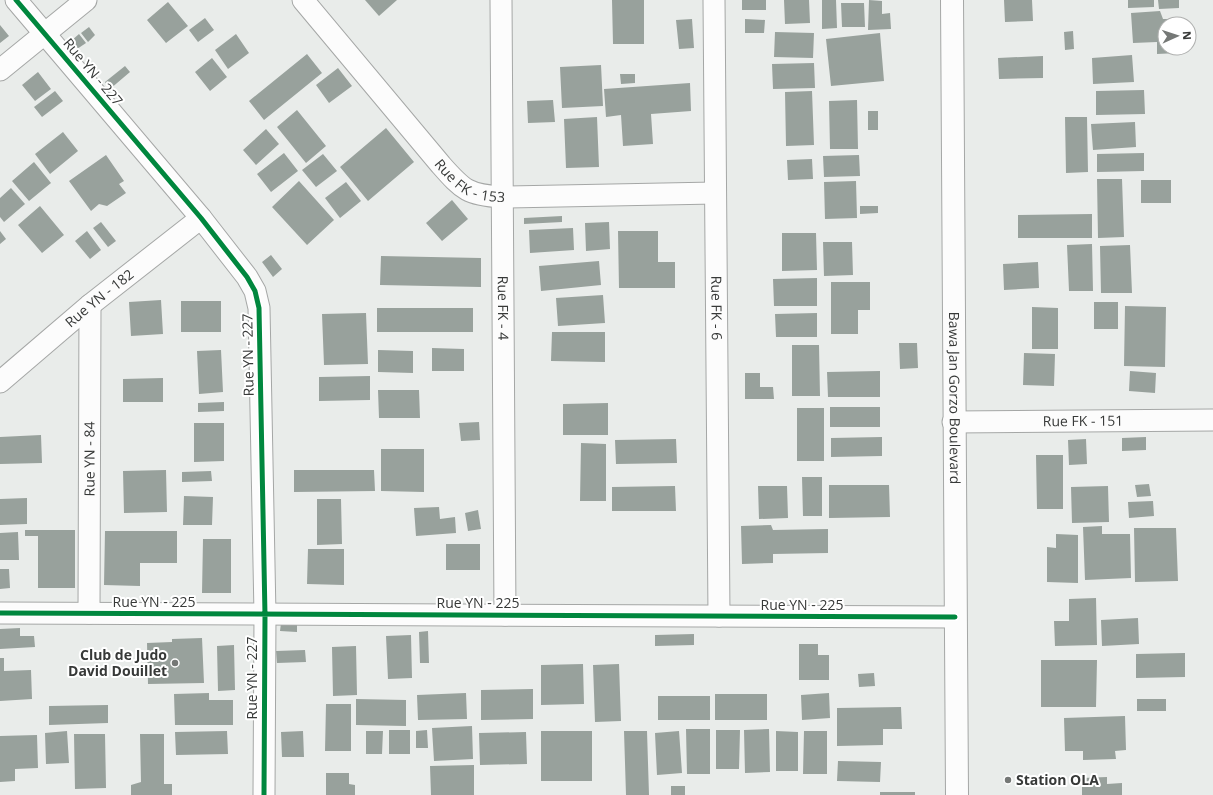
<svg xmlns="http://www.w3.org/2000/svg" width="1213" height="795" font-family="'Open Sans',sans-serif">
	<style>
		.building { fill: #98a19c }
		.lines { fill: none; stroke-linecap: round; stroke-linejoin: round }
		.minor-casing { stroke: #a5a7a6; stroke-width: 23 }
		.major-casing { stroke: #a5a7a6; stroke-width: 24 }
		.minor { stroke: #fcfcfc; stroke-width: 21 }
		.major { stroke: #fcfcfc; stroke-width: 22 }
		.cycleway-casing { stroke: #fff; stroke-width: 8 }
		.cycleway { stroke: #00873e; stroke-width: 5 }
		.poi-dot { fill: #757876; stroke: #fff; stroke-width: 1.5 }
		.labels { text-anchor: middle; stroke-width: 4; stroke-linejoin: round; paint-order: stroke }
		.street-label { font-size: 14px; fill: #373938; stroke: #fff }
		.poi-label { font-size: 14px; font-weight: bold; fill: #373938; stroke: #fff; text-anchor: end }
	</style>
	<rect width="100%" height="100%" fill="#e9ecea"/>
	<path class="building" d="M365,0h32l-18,16z
		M612,0h32v44h-31z
		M742,0h24v10h-24z
		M784,0h25l1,23 -25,1z
		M822,0h14l1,28 -15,1z
		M869,0l13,1v13l8,-1 1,16 -23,1z
		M1004,0h28l1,21 -28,1z
		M1128,0h26v7l-26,1z
		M1158,0h21v8l-20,1z
		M168,2l20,24 -22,17 -19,-23z
		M841,3h23l1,24h-23z
		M1160,11l3,8h13v5h-11v24h12l1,5 -21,1v-12l-24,1 -2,-30z
		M205,18l9,12 -16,12 -9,-12z
		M692,19l2,29 -15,1 -3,-29z
		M745,19l20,1 -1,13h-19z
		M0,25l9,11 -9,7z
		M89,27l6,8 -7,7 -7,-9z
		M1073,31l1,18 -9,1 -1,-18z
		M775,32l39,1 -1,25 -39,-1z
		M880,33l4,48 -53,5 -5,-47z
		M79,34l7,9 -9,6 -6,-8z
		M236,34l13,19 -21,16 -13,-19z
		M307,54l15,19 -58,47 -15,-19z
		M1132,55l2,27 -41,2 -1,-26z
		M1043,56v22l-44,1 -1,-21z
		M212,58l15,19 -17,14 -15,-19z
		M814,63l1,25 -42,1 -1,-25z
		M601,65l2,41 -41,2 -2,-41z
		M125,66l5,6 -20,17 -5,-7z
		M338,68l14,18 -23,17 -13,-18z
		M38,72l13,17 -16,12 -13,-16z
		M620,74h15v9l-14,1z
		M690,83l1,28 -40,3 2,30 -30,2 -2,-31 -15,2 -2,-28z
		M1144,90l1,24 -49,1v-24z
		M55,91l8,10 -21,16 -8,-10z
		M812,91l2,54 -28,1 -1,-54z
		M553,100l2,22 -27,1 -1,-22z
		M857,100l1,49h-28l-1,-48z
		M297,110l29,36 -20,17 -29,-36z
		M868,111h10v19h-10z
		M597,117l2,50 -33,1 -2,-49z
		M1065,117h22l1,55 -22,1z
		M1135,122l1,25 -43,3 -2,-26z
		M386,128l28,34 -46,39 -28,-34z
		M266,129l13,15 -23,21 -13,-15z
		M63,132l15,19 -28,23 -15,-20z
		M284,153l14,18 -27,21 -14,-18z
		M1144,153v18l-47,1v-18z
		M323,154l14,17 -21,16 -14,-17z
		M106,155l18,26 -5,3 7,9 -19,13 -8,-2 -8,7 -22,-30z
		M859,155l1,21 -36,1 -1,-21z
		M812,159l1,20 -25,1 -1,-20z
		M34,162l17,21 -22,18 -17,-20z
		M1097,179h25l2,58 -26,1z
		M1141,180h30v23h-30z
		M299,181l35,39 -27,25 -35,-38z
		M856,181l1,37 -32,1 -1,-37z
		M346,182l15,19 -21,17 -15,-20z
		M11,188l14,16 -21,18 -4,-5v-19z
		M452,200l16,19 -26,22 -16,-18z
		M40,206l24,29 -22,18 -24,-28z
		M860,206h18v7l-18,1z
		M1092,214v24h-74v-23z
		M562,216v6l-38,2v-6z
		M101,222l15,19 -8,6 -15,-19z
		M609,222l1,27 -24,2 -1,-28z
		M573,228l1,22 -44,3 -1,-23z
		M0,231l6,8 -6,5z
		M87,231l14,19 -11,9 -15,-18z
		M618,231h40v31h17v26h-56z
		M782,233h34l1,37 -35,1z
		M823,242h29l1,33 -29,1z
		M1092,244l1,47h-24l-2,-46z
		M1130,245l2,48h-31l-1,-47z
		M271,255l11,14 -9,8 -11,-15z
		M381,256l100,2v29l-101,-2z
		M599,261l2,24 -60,6 -2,-25z
		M1038,262l1,26 -35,2 -1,-26z
		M817,278v28h-43l-1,-27z
		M831,282h39v28h-12v24h-27z
		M603,295l2,28 -47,3 -2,-28z
		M161,300l2,34 -32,2 -2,-34z
		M181,301h40v31h-40z
		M1094,302h24v27h-24z
		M1125,306l41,1 -1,60 -41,-1z
		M1032,307l26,1v41h-26z
		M377,308h96v24h-96z
		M366,313l2,51 -44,1 -2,-51z
		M817,313v24h-41l-1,-23z
		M552,332h53v30l-54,-1z
		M899,343h18l1,25 -18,1z
		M792,345h27l1,51h-28z
		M432,348l32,1v22h-32z
		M221,350l2,42 -24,2 -2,-43z
		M378,350l35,1v22l-35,-1z
		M1024,353l31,1 -1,32 -31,-1z
		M880,371v26h-52l-1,-25z
		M1130,371l26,2 -1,20 -26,-2z
		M745,373h15v14h13l1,12h-29z
		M370,376v24l-51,1v-24z
		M163,378v24h-40v-23z
		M378,390h41l1,28h-41z
		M224,402v9l-26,1v-9z
		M608,403v32h-45v-31z
		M830,407h50v20h-50z
		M797,408h27v53h-27z
		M479,422l1,18 -19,1 -2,-18z
		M194,423h30v38l-30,1z
		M41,435l1,28 -42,1v-27z
		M882,437v19l-51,1v-19z
		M1146,437v13l-24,1v-13z
		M676,439l1,24 -61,1 -1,-24z
		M1086,439l1,25 -18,1 -1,-25z
		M581,443l25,1v57h-26z
		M381,449h43v43l-43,-1z
		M1036,455h27v54h-26z
		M166,470l1,42 -43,1 -1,-42z
		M294,470h80l1,21 -81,1z
		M211,471l1,10 -30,1v-10z
		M802,477h20v39h-19z
		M1149,484l2,12 -14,1 -2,-12z
		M829,485h60l1,32 -61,1z
		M675,486l1,25h-64v-24z
		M758,486h29l1,32 -29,1z
		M1108,486l1,36 -37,1 -1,-36z
		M184,496l29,1 -1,28h-29z
		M27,498v26l-27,1v-26z
		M317,499h24l1,45 -25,1z
		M1153,501l1,15 -25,2 -1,-16z
		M439,507l1,12 15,-2 1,16 -40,3 -2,-28z
		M478,510l3,19 -13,2 -3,-18z
		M771,525l2,5 55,-1v24l-55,1v9l-31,1 -1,-38z
		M1102,526v8h28l1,44 -46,2 -2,-53z
		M1134,528h42l2,53 -43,1z
		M25,530h50v58h-37v-52h-13z
		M105,531h72v32h-37v23l-36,-1z
		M18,532l1,28h-19v-27z
		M1056,534l22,1v48l-31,-1v-35l9,1z
		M203,539h28v54h-29z
		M446,544h34v26h-34z
		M308,549h36v36l-37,-1z
		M0,569h9l1,19 -10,1z
		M1096,598l1,47 -42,1 -1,-25h15v-22z
		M1138,618l1,26 -37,2 -1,-26z
		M281,623l16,1v8l-17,-1z
		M20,628v8h14l1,11 -35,2v-20z
		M428,631l1,32h-9l-1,-31z
		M694,634v11l-39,1v-11z
		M411,635l1,43 -24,1 -2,-43z
		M202,638l2,45 -56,1 -1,-41 25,-1v-3z
		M799,644h19v11h11v25h-30z
		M234,645l1,45 -17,1 -1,-45z
		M356,646l1,49 -24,1 -1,-49z
		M305,650l1,12 -29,1 -1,-12z
		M1185,653v24l-49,1v-24z
		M0,658h4v13l27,-1 1,29 -32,2z
		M1041,660h56l-1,47h-55z
		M583,664l1,40 -43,1v-40z
		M619,664l2,57 -26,1 -2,-57z
		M874,673l1,13 -16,1 -1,-13z
		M533,689v30l-52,1v-30z
		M209,693v7h24v25h-58l-1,-31z
		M466,693l1,26 -49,1 -1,-25z
		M829,693l1,25 -28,2 -1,-25z
		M715,694h52v26h-52z
		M658,696h52v24h-52z
		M356,699l50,1v26l-50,-1z
		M1137,699h29v12h-29z
		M326,704h25v47h-26z
		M108,705v18l-59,2v-19z
		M901,707l1,22h-19v16l-46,1v-38z
		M1125,716l1,34 -11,1 1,8 -33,1v-9h-18l-1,-33z
		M472,726l1,33 -39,2 -2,-33z
		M686,729h24v45h-23z
		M769,729l1,43 -25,1 -1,-43z
		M389,730h21v24h-21z
		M427,730l1,18h-12v-17z
		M716,730h24l-1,39h-23z
		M67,731l2,32 -23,1 -1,-31z
		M227,731l1,23 -52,1 -1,-23z
		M303,731l1,26h-22l-1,-25z
		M366,731h17l-1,23h-16z
		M541,731h51v50h-51z
		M624,731h23l2,64h-23z
		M679,731l3,42 -25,2 -2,-42z
		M776,731l22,1v39h-22z
		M804,731h23v43h-24z
		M526,732l1,32 -47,1 -1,-32z
		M74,734h31l1,54 -31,1z
		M140,734h24v50h8v11h-41v-10l10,-3z
		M37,735l1,33 -23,1v12l-15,1v-46z
		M838,761l43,1 -1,20 -43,-1z
		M474,765v30h-43l-1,-29z
		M326,773h23v11l6,1v10h-29z
		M1107,777v7l15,-1v12h-40v-17z
		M671,786h14v9h-14z
		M880,792h35v3h-35z"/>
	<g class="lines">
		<g class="minor-casing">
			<g id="minor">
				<path d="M16,0l185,218 46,59 8,14 4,17 6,307 -1,180"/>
				<path id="s1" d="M303,0l138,165c22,25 27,30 61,32l213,-4"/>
				<path id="s2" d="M501,0l4,615"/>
				<path id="s3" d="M714,0l5,616"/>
				<path d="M0,70l86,-70"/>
				<path id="s4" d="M0,382l90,-77 111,-87"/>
				<path id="s5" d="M953,422l260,-2"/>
				<path d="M0,613l955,4"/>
				<path id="s6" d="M89,613l1,-308"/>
			</g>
		</g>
		<g class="major-casing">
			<g id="major">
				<path id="s7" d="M952,0l5,795"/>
			</g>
		</g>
		<use href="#minor" class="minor"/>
		<use href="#major" class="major"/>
		<g class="cycleway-casing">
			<path id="cycleway" d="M16,0l185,218 46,59 8,14 4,17 6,307 -1,180
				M0,613l955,4"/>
		</g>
		<use href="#cycleway" class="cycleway"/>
	</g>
	<g class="poi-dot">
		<circle cx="175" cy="663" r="4"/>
		<circle cx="1008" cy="780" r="4"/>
	</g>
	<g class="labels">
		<g class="street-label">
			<text transform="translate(93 72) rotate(50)" y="5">Rue YN - 227</text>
			<text dy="5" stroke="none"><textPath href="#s1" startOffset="250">Rue FK - 153</textPath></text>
			<text dy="5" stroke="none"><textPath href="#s4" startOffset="130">Rue YN - 182</textPath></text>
			<text dy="5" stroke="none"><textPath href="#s2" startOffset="308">Rue FK - 4</textPath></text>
			<text dy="5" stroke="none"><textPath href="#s3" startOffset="308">Rue FK - 6</textPath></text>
			<text transform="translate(248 355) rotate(-91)" y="5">Rue YN - 227</text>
			<text dy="5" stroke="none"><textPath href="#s7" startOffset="398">Bawa Jan Gorzo Boulevard</textPath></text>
			<text dy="5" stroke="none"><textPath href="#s5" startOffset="130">Rue FK - 151</textPath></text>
			<text dy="5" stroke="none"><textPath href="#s6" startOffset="154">Rue YN - 84</textPath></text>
			<text x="154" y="607">Rue YN - 225</text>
			<text x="478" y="608">Rue YN - 225</text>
			<text x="802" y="610">Rue YN - 225</text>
			<text transform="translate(252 678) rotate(-90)" y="5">Rue YN - 227</text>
		</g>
		<g class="poi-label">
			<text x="167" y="660">Club de Judo<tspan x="167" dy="16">David Douillet</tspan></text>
			<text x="1016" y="785" text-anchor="start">Station OLA</text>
		</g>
	</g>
	<g transform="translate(1177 36) rotate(87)"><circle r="19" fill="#ffffff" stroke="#afb0af"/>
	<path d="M0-3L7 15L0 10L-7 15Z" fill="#757876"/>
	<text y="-6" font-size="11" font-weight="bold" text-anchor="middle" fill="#373938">N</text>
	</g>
</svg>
